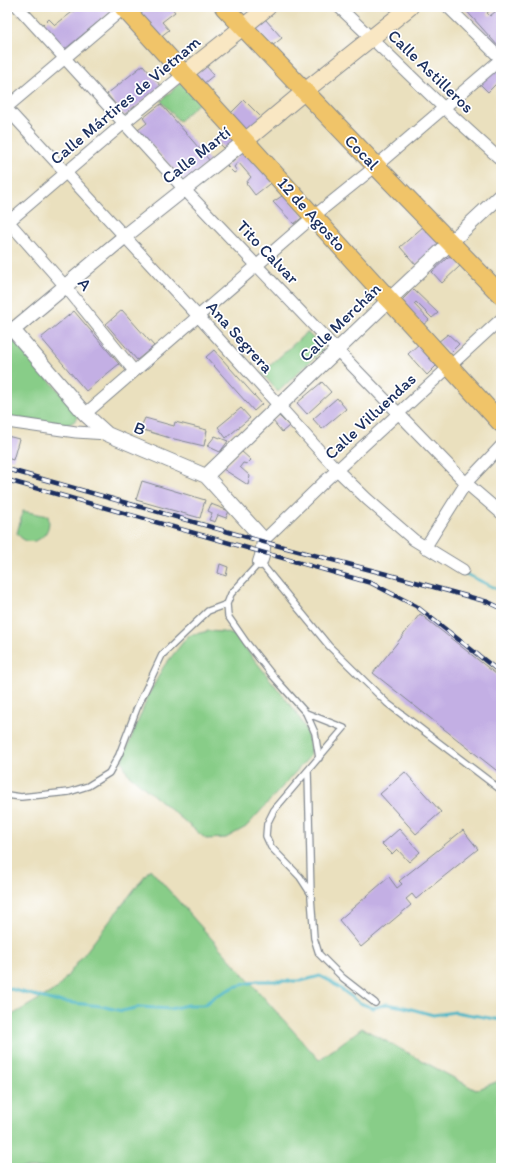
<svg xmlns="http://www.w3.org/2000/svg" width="508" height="1175" font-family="Itim,sans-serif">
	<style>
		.green { fill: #88cd88; stroke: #527e73 }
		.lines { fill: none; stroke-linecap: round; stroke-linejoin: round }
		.stream { stroke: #49b5c6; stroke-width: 3 }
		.building { fill: #c3afe4 }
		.service-casing { stroke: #82888e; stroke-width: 8 }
		.minor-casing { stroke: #82888e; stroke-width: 13 }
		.tertiary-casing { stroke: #82888e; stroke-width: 16 }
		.secondary-casing { stroke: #82888e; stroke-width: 18 }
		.primary-casing { stroke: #82888e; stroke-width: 20 }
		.service { stroke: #fff; stroke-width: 5.5 }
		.minor { stroke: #fff; stroke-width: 11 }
		.tertiary { stroke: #fff; stroke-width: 14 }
		.secondary { stroke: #f9e7c3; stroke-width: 16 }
		.primary { stroke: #f0c469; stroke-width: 18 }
		.rail-casing { stroke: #1b2f5e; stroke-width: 4.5 }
		.rail { stroke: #fff; stroke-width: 3; stroke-dasharray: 9; stroke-linecap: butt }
		.labels { text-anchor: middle; stroke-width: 3.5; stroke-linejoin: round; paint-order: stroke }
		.street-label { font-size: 17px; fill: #1b2f5e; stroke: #fff }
	</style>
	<rect width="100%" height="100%" fill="#fff"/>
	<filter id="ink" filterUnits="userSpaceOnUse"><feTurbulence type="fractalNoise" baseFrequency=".025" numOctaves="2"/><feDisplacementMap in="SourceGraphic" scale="8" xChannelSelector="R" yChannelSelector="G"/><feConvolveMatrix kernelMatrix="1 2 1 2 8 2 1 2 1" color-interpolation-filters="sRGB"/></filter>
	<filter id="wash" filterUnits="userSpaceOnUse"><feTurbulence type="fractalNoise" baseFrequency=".012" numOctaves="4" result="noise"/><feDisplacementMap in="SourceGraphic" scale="16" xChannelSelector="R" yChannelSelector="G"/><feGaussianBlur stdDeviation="0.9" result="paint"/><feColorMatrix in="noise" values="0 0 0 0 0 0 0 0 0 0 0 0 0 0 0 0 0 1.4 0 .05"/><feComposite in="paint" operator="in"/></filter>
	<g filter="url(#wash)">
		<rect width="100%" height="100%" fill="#eae0be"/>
		<path class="green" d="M181,82l19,20 -21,19 -18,-20z
			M307,332l16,17 -45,43 -16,-19z
			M13,340l65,72c-1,8 -3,10 -11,13l-60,-8v-72z
			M23,511l25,5c6,20 -19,36 -31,17z
			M208,631l15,1 12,3 61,77 9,16 5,16v12l-64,71 -20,11 -20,1 -78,-65 -6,-13 27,-67 15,-28 24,-30z
			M150,869l169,191 43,-32 114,62 25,-10v88h-494v-150l51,-30z"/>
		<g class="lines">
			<path class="stream" d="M464,573l37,18
				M7,988l48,13 46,5 21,5 18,-4 30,2 17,-4h17l12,-9 18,-9 23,-6h44l19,-5 10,5 30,22 13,5 14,-4 17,3 29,8 22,-3 46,8"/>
		</g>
		<g id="blocks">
			<path class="building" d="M79,7l36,1 -51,42 -22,-24 7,-7 6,6z
				M140,7h31l4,5 -13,10 7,8 -9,7 -23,-27z
				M463,7h31l-7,6 3,3 11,-9v39l-2,1z
				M265,19l17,19 -10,8 -18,-19z
				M143,65l18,21 -36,30 -18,-22z
				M206,66l8,9 -11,9 -8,-9z
				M498,68l3,3v8l-13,13 -9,-9z
				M244,100l17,17 -15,14 -16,-17z
				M161,104l49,57 -25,21 -47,-52 9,-7 -4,-5z
				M229,133l7,7 -11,9 -7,-7z
				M244,151l29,30 -18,14 -9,-12 5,-6 -13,-15 -4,5 3,4 -3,2 -7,-7z
				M285,194l19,22 -10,8 -21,-22z
				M424,226l17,18 -25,21 -16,-18z
				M454,256l7,9 -19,18 -10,-11 16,-15z
				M413,289l25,24 -6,5 -16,-16 -2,2 15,16 -6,5 -23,-23z
				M122,310l32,36 -17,14 -31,-36z
				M74,311l45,53 -33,27 -45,-53z
				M448,334l11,10 -10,10 -11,-12z
				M420,343l18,21 -11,11 -19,-21z
				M214,350l48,54 -8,7 -48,-54z
				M322,382l9,10 -24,22 -10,-11z
				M337,398l9,11 -24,20 -9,-10z
				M241,408l9,10 -24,20 -8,-11z
				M279,416l10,10 -7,6 -9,-11z
				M145,418l29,8 1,-4 32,8 -3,16 -34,-8 -30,-9z
				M7,436l12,3 -6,21 -6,-2z
				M215,436l13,5 -8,11 -13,-6z
				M241,451l10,9 -4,4 -4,-1 -3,4 10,9 -2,9 -25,-16z
				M142,481l63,19 -5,18 -64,-18z
				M211,504l18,7 -3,7 -8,-3 -3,7 -6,-2 3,-7 -4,-2z
				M220,564l8,3 -2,9 -8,-3z
				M420,614l81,64v96l-128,-101z
				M405,772l36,40 -25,22 -36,-40z
				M399,829l21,23 -11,10 -12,-13 -5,5 -10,-10z
				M463,830l15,19 -62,50 -4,-5 -6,5 5,6 -50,42 -22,-27 50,-43 8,11 5,-4 -3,-3z"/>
		</g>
	</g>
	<g filter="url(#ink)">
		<use href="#blocks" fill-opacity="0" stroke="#82888e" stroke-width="1"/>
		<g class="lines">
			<g class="service-casing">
				<path id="service" d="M306,713l38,15 -70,82 -7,14 -1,12 5,11 29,30 11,17
					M319,758l-4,-25 -9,-20 -33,-37 -27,-34 -18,-26 -1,-12 4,-10 29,-32 69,84 58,57 114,87
					M308,771l3,126 3,41 5,16 24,24 32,25
					M7,795l14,2 48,-5 19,-6 21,-13 10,-18 18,-47 25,-53 46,-44 19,-7"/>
			</g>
			<g class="minor-casing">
				<path id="minor" d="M18,7l166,182 153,161 129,133 35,30
					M339,7l105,101 57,52
					M448,7l53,52
					M7,107l117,-99
					M7,109l191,207 139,154 30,29 47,41 49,30
					M7,220l58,66 69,85
					M7,223l117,-100 60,-49
					M85,414l229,-198 62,-50 125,-107
					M7,422l69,10 31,2
					M264,540l61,-59 176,-162
					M425,548l41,-65 35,-37"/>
			</g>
			<g class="tertiary-casing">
				<path id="tertiary" d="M245,141l-121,96 -111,93 72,84 22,20 99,42 58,64 -2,16 -2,6
					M206,476l184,-177 111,-104"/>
			</g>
			<g class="secondary-casing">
				<path id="secondary" d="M184,74l84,-67
					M245,141l60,-50 105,-84"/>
			</g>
			<g class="primary-casing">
				<path id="primary" d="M123,7l378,416
					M224,7l152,159 125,129"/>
			</g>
			<use href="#service" class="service"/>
			<use href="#minor" class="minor"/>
			<use href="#tertiary" class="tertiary"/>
			<use href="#secondary" class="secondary"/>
			<use href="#primary" class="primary"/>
			<g class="rail-casing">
				<path id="rail" d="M7,469l257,73 126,33 98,27 13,6
					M7,480l364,103 45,23 85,67"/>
			</g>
			<use href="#rail" class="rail"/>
		</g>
	</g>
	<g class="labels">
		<g class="street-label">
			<text transform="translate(431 71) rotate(44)" y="6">Calle Astilleros</text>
			<text transform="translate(125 100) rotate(-40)" y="6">Calle Mártires de Vietnam</text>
			<text transform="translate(362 152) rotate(46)" y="6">Cocal</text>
			<text transform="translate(196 155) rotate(-38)" y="6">Calle Martí</text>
			<text transform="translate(312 214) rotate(48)" y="6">12 de Agosto</text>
			<text transform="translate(268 252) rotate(46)" y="6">Tito Calvar</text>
			<text transform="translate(85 284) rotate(51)" y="6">A</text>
			<text transform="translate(340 322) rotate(-44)" y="6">Calle Merchán</text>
			<text transform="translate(240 337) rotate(48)" y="6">Ana Segrera</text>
			<text transform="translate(370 416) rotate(-43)" y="6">Calle Villuendas</text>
			<text transform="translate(140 428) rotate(23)" y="6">B</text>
		</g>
	</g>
	<rect width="508" height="1175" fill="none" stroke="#fff" stroke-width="24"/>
</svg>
